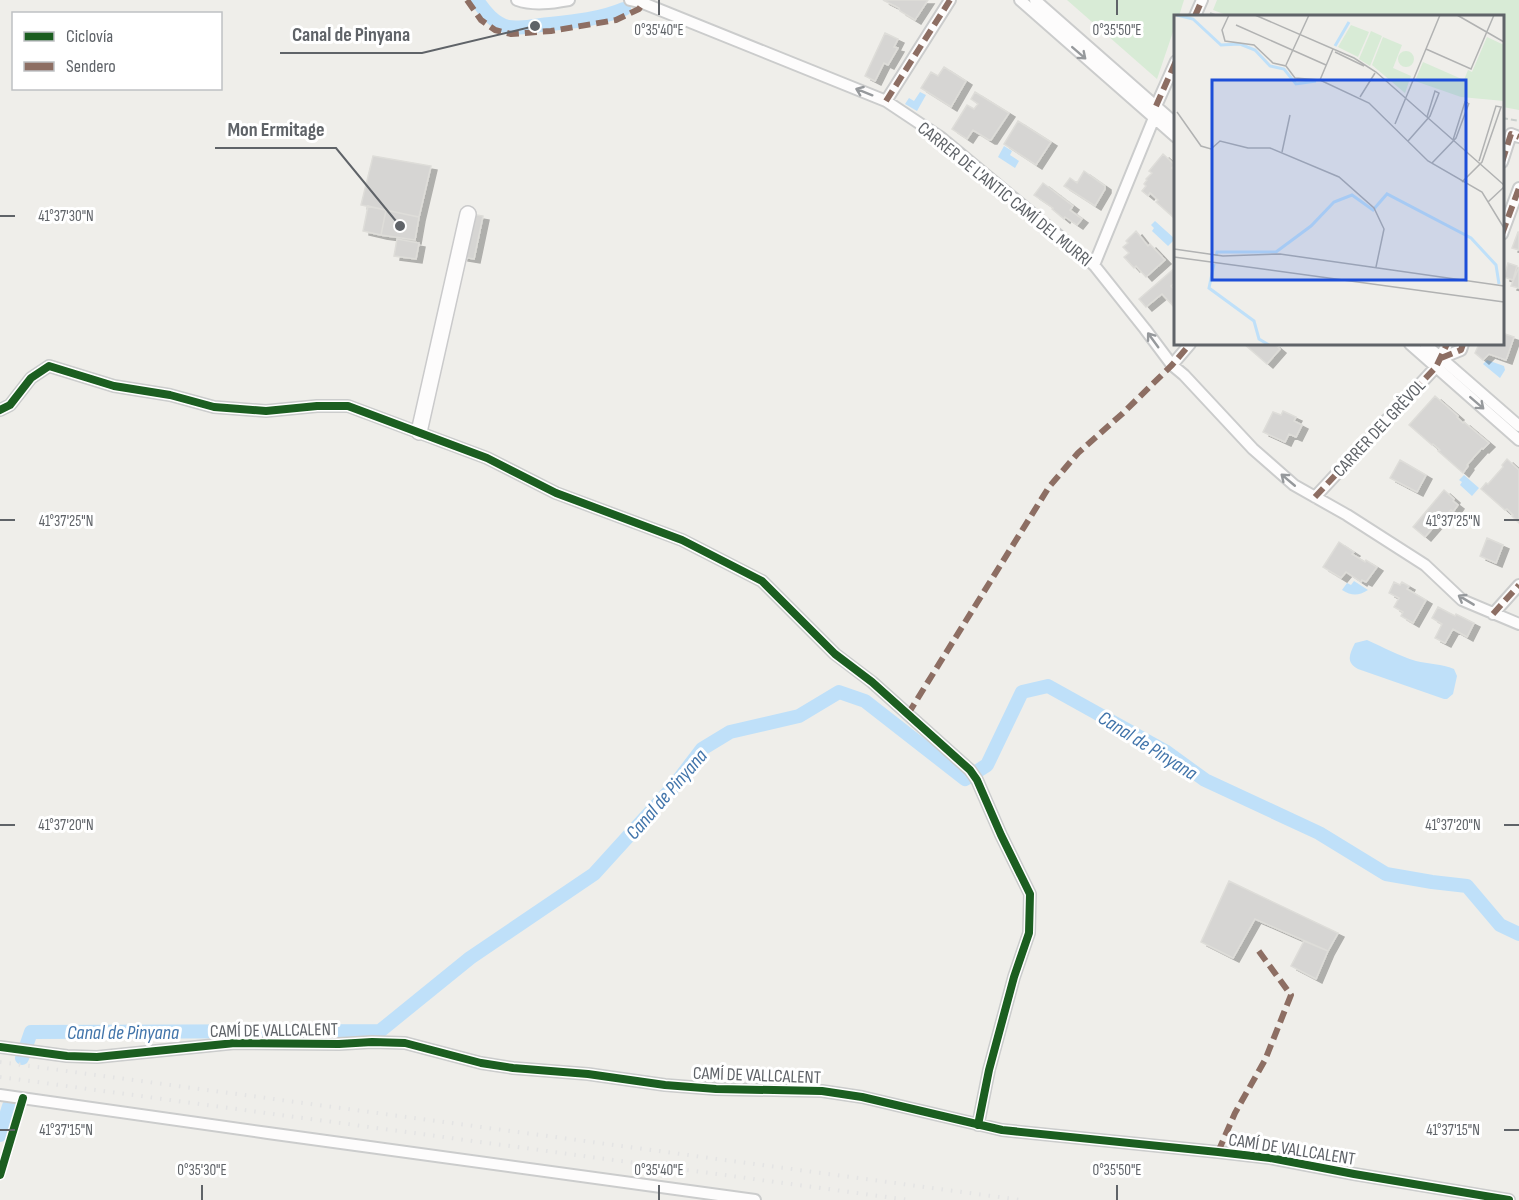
<svg xmlns="http://www.w3.org/2000/svg" width="1519" height="1200" font-family="'Sofia Sans Condensed',sans-serif">
	<style>
		.green { fill: #d8ebd6 }
		.water { fill: #bfe0f9 }
		.lines { fill: none; stroke-linecap: round; stroke-linejoin: round }
		.canal { stroke: #bfe0f9; stroke-width: 14 }
		.building { fill: #d6d5d3; stroke: #deddd9; stroke-width: 1.5; filter: url(#shadow) }
		.street-casing { stroke: #cbcccc; stroke-width: 14 }
		.secondary-casing { stroke: #cacacb; stroke-width: 18 }
		.path { stroke: #cacfcc; stroke-width: 2; stroke-dasharray: 6 3; stroke-linecap: butt }
		.street { stroke: #fdfcfc; stroke-width: 10 }
		.secondary { stroke: #fdfcfc; stroke-width: 15 }
		.rail { stroke: #e4e4e4; stroke-width: 4; stroke-dasharray: 1.5 8; stroke-linecap: butt }
		.quiet { stroke: #8d6e63; stroke-width: 6; stroke-dasharray: 12 6; stroke-linecap: butt }
		.cycleway-casing { stroke: #fff; stroke-width: 11 }
		.cycleway { stroke: #1b5e20; stroke-width: 8 }
		.oneway { stroke: #96999c }
		.ticks { fill: none; stroke: #5f6368; stroke-width: 2 }
		.labels { text-anchor: middle; stroke-width: 6; stroke-linejoin: round; paint-order: stroke }
		.street-label { font-size: 18px; fill: #5f6368; stroke: #fff }
		.water-label { font-size: 20px; font-style: italic; fill: #4174aa; stroke: #fff }
		.inset-river { fill: none; stroke: #bfe0f9; stroke-width: 3 }
		.inset-road { fill: none; stroke: #b1b2b2; stroke-width: 1.5 }
		.view { fill: #1d4ed8; fill-opacity: 0.15; stroke: #1d4ed8; stroke-width: 3 }
		.inset-edge { fill: none; stroke: #5f6368; stroke-width: 3 }
		.ticks-label { font-size: 15px; text-anchor: middle; fill: #5f6368; stroke: #fff; stroke-width: 6; stroke-linejoin: round; paint-order: stroke }
		.leader { fill: none; stroke: #5f6368; stroke-width: 2 }
		.callout-dot { fill: #5f6368; stroke: #fff; stroke-width: 2 }
		.callout-label { font-size: 20px; text-anchor: middle; font-weight: bold; fill: #5f6368; stroke: #fff; stroke-width: 6; stroke-linejoin: round; paint-order: stroke }
	</style>
	<defs>
		<filter id="shadow"><feDropShadow dx="6" dy="4" stdDeviation="0" flood-color="#0004"/></filter>
	</defs>
	<rect width="100%" height="100%" fill="#efeeea"/>
	<path class="green" d="M1067,0h117l-5,16h-3l-1,10 -18,53z
		M1217,0h302v110l-16,-3 -1,-91h-273l-16,-6z"/>
	<path class="water" d="M920,92l6,3 -9,16 -12,-7 4,-6 5,3z
		M1004,146l8,5 -2,4 9,6 -4,7 -17,-11z
		M1155,221l20,18 -7,7 -16,-15 2,-3 -3,-3z
		M1487,360l17,6 1,4 -5,8 -17,-14z
		M1464,475l15,13 -7,8 -12,-11 2,-3 -3,-2z
		M1354,581l14,9c-10,6 -16,6 -26,0l5,-7 4,2z
		M1367,640c16,7 32,16 49,21 12,3 26,3 38,8l3,7 -4,18 -6,5h-3l-86,-30c-12,-7 -9,-14 -3,-26z"/>
	<g class="lines">
		<path class="canal" d="M477,0c8,12 17,23 31,27 11,2 23,-1 33,-2 28,-3 57,-5 83,-16
			M22,1058l9,-26 349,-1 90,-73 124,-84 79,-87 29,-38 28,-17 69,-16 40,-24 26,9 100,78 22,-14 35,-73 26,-6 117,65 40,29 114,53 67,41 46,8 35,4 33,39 19,9
			M0,1135l9,-29"/>
	</g>
	<path class="building" d="M883,0h45l-13,20 -15,-9 -1,-3z
		M885,33l13,6 -4,8 4,1 -10,17 -4,-2 -9,18 -10,-5z
		M944,67l22,14 -15,26 -30,-19 10,-16 7,4z
		M975,92l34,21 -18,27h-2l-16,-10 -6,9 -15,-10 15,-24 7,4 4,-5 -7,-5z
		M1018,121l33,21 -15,23 -32,-21z
		M1163,154l12,11 -3,3 4,4v43l-3,2 -17,-15 2,-2 -8,-7 -2,3 -6,-5 4,-5 -2,-2 3,-4 -1,-1 6,-6 -3,-2z
		M373,156l58,10 -12,51 -58,-12z
		M1084,171l21,15v3l-10,17 -31,-20 6,-8 7,5z
		M1043,183l30,23 -3,4 12,9 -5,6 -12,-8 -1,2 -12,-10 1,-1 -19,-13z
		M368,206l18,4 -5,25 -18,-4z
		M386,210l33,7 -4,23 -34,-5z
		M471,214l12,2 -9,43 -12,-2z
		M1136,231l12,15 2,-2 15,16 -19,17 -10,-11 -2,2 -10,-11 5,-4 -6,-6 5,-4 -2,-2z
		M1518,232h1v18l-7,-2z
		M397,239l22,4 -3,16 -22,-3z
		M1508,263l9,3 -4,14 -9,-3z
		M1176,267v15l-5,4 5,5v18l-14,-15 -16,13 -7,-8z
		M1519,267v21l-8,-2z
		M1502,333l12,4 -8,23 -17,-6 -6,6 -8,-7 4,-9h23z
		M1244,344h30l6,5 -13,15z
		M1435,396l23,20 -1,1 6,6 1,-1 25,21 -6,6 -1,-1 -15,17 1,1 -5,7 -25,-22 2,-1 -7,-6 -1,1 -23,-20z
		M1283,411l13,6 -2,4 8,4 -6,12 -7,-3 -4,8 -22,-10 10,-20 8,3z
		M1507,459l12,11v53l-7,-7 1,-1 -6,-6 -2,1 -24,-21 5,-6 2,1 15,-17 -1,-2z
		M1400,460l26,15 -9,17 -27,-14z
		M1444,490l10,9 -1,2 5,4 -5,7 -2,-2 -6,6 -1,-1 -19,22 -12,-10z
		M1487,538l16,7 -7,18 -16,-7z
		M1339,542l15,10 -2,2 13,8 1,-2 11,7 -11,15 -4,-2 -1,2 -15,-10 -5,6 -18,-11z
		M1394,582l6,3 2,-3 7,4 -2,3 19,11 -13,23 -12,-7 2,-4 -9,-5 5,-9 -10,-5z
		M1438,607l17,9 1,-2 18,9 -7,14 -14,-8 -8,14 -10,-5 7,-14 -10,-6z
		M1229,881l109,52 -10,18 -73,-32 -22,39 -32,-16z
		M1304,941l24,10 -12,28 -25,-13z"/>
	<g class="lines">
		<g class="street-casing">
			<path id="street" d="M517,0c17,6 35,3 52,0
				M630,0l13,3 243,98 54,36 154,128 51,64 27,36 12,10 69,74 41,36 53,30 78,50 37,35 57,24
				M1020,0l156,137
				M1035,0l141,124
				M1195,16l7,-16
				M886,101l64,-101
				M1502,162l9,-28 8,3
				M1502,234l17,-46
				M1094,265l60,-147 2,-12 20,-45
				M1410,344l109,96
				M1425,344l94,82
				M1441,358l20,-8 2,-6
				M1172,365l18,-21
				M0,410l10,-5 21,-27 18,-12 65,20 56,9 44,12 52,4 51,-5h31l139,52 69,35 126,47 80,41 73,73 37,28 98,88 7,10 24,55 29,59 -1,39 -15,44 -25,93 -11,55
				M1315,497l121,-130 11,-23
				M1493,614l26,-29
				M0,1047l67,9 30,1 138,-14 104,1 33,-2 33,1 76,20 32,5 75,6 77,11 51,4 106,2 40,6 140,33 216,22 52,6 84,16 155,26
				M0,1095l268,38 487,67"/>
		</g>
		<g class="secondary-casing">
			<path id="secondary" d="M419,432l49,-218"/>
		</g>
		<path class="path" d="M1210,13l8,3
			M1502,118l17,3"/>
		<use href="#street" class="street"/>
		<use href="#secondary" class="secondary"/>
		<path class="rail" d="M0,1062l1021,138
			M0,1077l909,123"/>
		<path class="quiet" d="M467,0l14,20 14,10 16,4 40,-3 65,-11 23,-11 4,-6
			M1195,16l7,-16
			M886,101l64,-101
			M1156,106l20,-45
			M1502,162l9,-28 8,3
			M1502,234l17,-46
			M1441,358l20,-8 2,-6
			M1315,497l121,-130 11,-23
			M1493,614l26,-29
			M908,714l141,-227 29,-34 44,-39 50,-49 18,-21
			M1218,1152l17,-39 30,-53 26,-65 -33,-45"/>
		<g class="cycleway-casing">
			<path id="cycleway" d="M0,410l10,-5 21,-27 18,-12 65,20 56,9 44,12 52,4 51,-5h31l139,52 69,35 126,47 80,41 73,73 37,28 98,88 7,10 24,55 29,59 -1,39 -15,44 -25,93 -11,55
				M0,1047l67,9 30,1 138,-14 104,1 33,-2 33,1 76,20 32,5 75,6 77,11 51,4 106,2 40,6 140,33 216,22 52,6 84,16 155,26
				M0,1175l23,-77"/>
		</g>
		<use href="#cycleway" class="cycleway"/>
	</g>
	<defs><path id="oneway-shaft" d="M-6 0H5M1.5-3L5.5 0L1.5 3" fill="none" stroke-width="1.6" stroke-linecap="round" stroke-linejoin="round" transform="scale(1.5)"/></defs>
	<g class="oneway">
		<use href="#oneway-shaft" transform="translate(1079 53) rotate(41)"/>
		<use href="#oneway-shaft" transform="translate(864 92) rotate(-158)"/>
		<use href="#oneway-shaft" transform="translate(1153 340) rotate(-126)"/>
		<use href="#oneway-shaft" transform="translate(1477 403) rotate(41)"/>
		<use href="#oneway-shaft" transform="translate(1288 480) rotate(-140)"/>
		<use href="#oneway-shaft" transform="translate(1466 600) rotate(-149)"/>
	</g>
	<path class="ticks" d="M659,0v15M1117,0v15M0,216h15M0,520h15M1504,520h15M0,825h15M1504,825h15M0,1130h15M1504,1130h15M202,1185v15M659,1185v15M1117,1185v15"/>
	<g class="labels">
		<g class="street-label">
			<text transform="translate(1005 194) rotate(39)" y="6">CARRER DE L'ANTIC CAMÍ DEL MURRI</text>
			<text transform="translate(1379 428) rotate(-47)" y="6">CARRER DEL GRÈVOL</text>
			<text transform="translate(274 1030) rotate(-1)" y="6">CAMÍ DE VALLCALENT</text>
			<text transform="translate(757 1075) rotate(2)" y="6">CAMÍ DE VALLCALENT</text>
			<text transform="translate(1292 1149) rotate(9)" y="6">CAMÍ DE VALLCALENT</text>
		</g>
		<g class="water-label">
			<text transform="translate(1148 745) rotate(32)" y="7">Canal de Pinyana</text>
			<text transform="translate(666 794) rotate(-49)" y="7">Canal de Pinyana</text>
			<text x="123" y="1039">Canal de Pinyana</text>
		</g>
	</g>
	<g transform="translate(1174 15)">
		<rect width="330" height="330" fill="#efeeea"/>
		<path d="M177,10l18,7 -11,25 -20,-10zM197,16l11,5 -12,30 -11,-7zM209,22l19,8 -9,23 18,8 -6,17 -33,-28zM313,22l17,8v56l-43,-4 -46,-16 8,-19 41,18 4,-10 4,2zM224 44a8 8 0 1 1 16 0a8 8 0 1 1-16 0Z" fill="#d8ebd6"/>
		<path class="inset-river" d="M3,0l16,4 28,26 19,-1 15,6 15,16 14,3 12,15 20,-3M161,31l14,-24M42,241l1,-4h59l35,-26 23,-24 18,-7 21,15 14,-16 84,44 25,27 3,19M40,249l-5,24 45,33 5,18 10,6"/>
		<path class="inset-road" d="M55,0l-7,15 3,11 29,4 19,18 13,3 9,12 25,2 49,23 59,58 54,31 22,36M81,0l99,43 22,14 128,113M283,0l47,27M62,10l90,40M252,34l45,20 23,-54M161,37l29,14M112,50l23,-50M146,65l13,-31M186,82l15,-24M3,97l24,34 10,3 9,-8 28,7h22l69,29 35,31 10,21 -8,38M221,109l45,-109M279,125l12,-38 3,1M234,126l22,-25 9,-23 -4,-2 -8,26M108,137l8,-37M258,148l24,-25 13,-35M288,167l20,-20 19,-55 -5,-1 -17,55M314,187l16,-15M0,234l49,7 57,-2 224,32M0,242l330,45"/>
		<path class="view" d="M38,65h254v200h-254z"/>
		<rect width="330" height="330" class="inset-edge"/>
	</g>
	<g class="ticks-label">
		<text x="659" y="35">0°35'40"E</text>
		<text x="1117" y="35">0°35'50"E</text>
		<text x="66" y="221">41°37'30"N</text>
		<text x="66" y="526">41°37'25"N</text>
		<text x="1453" y="526">41°37'25"N</text>
		<text x="66" y="830">41°37'20"N</text>
		<text x="1453" y="830">41°37'20"N</text>
		<text x="66" y="1135">41°37'15"N</text>
		<text x="1453" y="1135">41°37'15"N</text>
		<text x="202" y="1175">0°35'30"E</text>
		<text x="659" y="1175">0°35'40"E</text>
		<text x="1117" y="1175">0°35'50"E</text>
	</g>
	<path class="leader" d="M535 26L422 53H280M400 226L336 148H215"/>
	<g class="callout-dot">
		<circle cx="535" cy="26" r="6"/>
		<circle cx="400" cy="226" r="6"/>
	</g>
	<g class="callout-label">
		<text x="351" y="41">Canal de Pinyana</text>
		<text x="276" y="136">Mon Ermitage</text>
	</g>
	<rect x="12" y="12" width="210" height="78" fill="#ffffff" stroke="#bfc1c3" stroke-width="1.5"/>
	<rect x="24" y="32" width="30" height="9" fill="#1b5e20" stroke="#bfc1c3" stroke-width="1.5"/>
	<text x="66" y="42" font-size="18" fill="#5f6368">Ciclovía</text>
	<rect x="24" y="62" width="30" height="9" fill="#8d6e63" stroke="#bfc1c3" stroke-width="1.5"/>
	<text x="66" y="72" font-size="18" fill="#5f6368">Sendero</text>
</svg>
